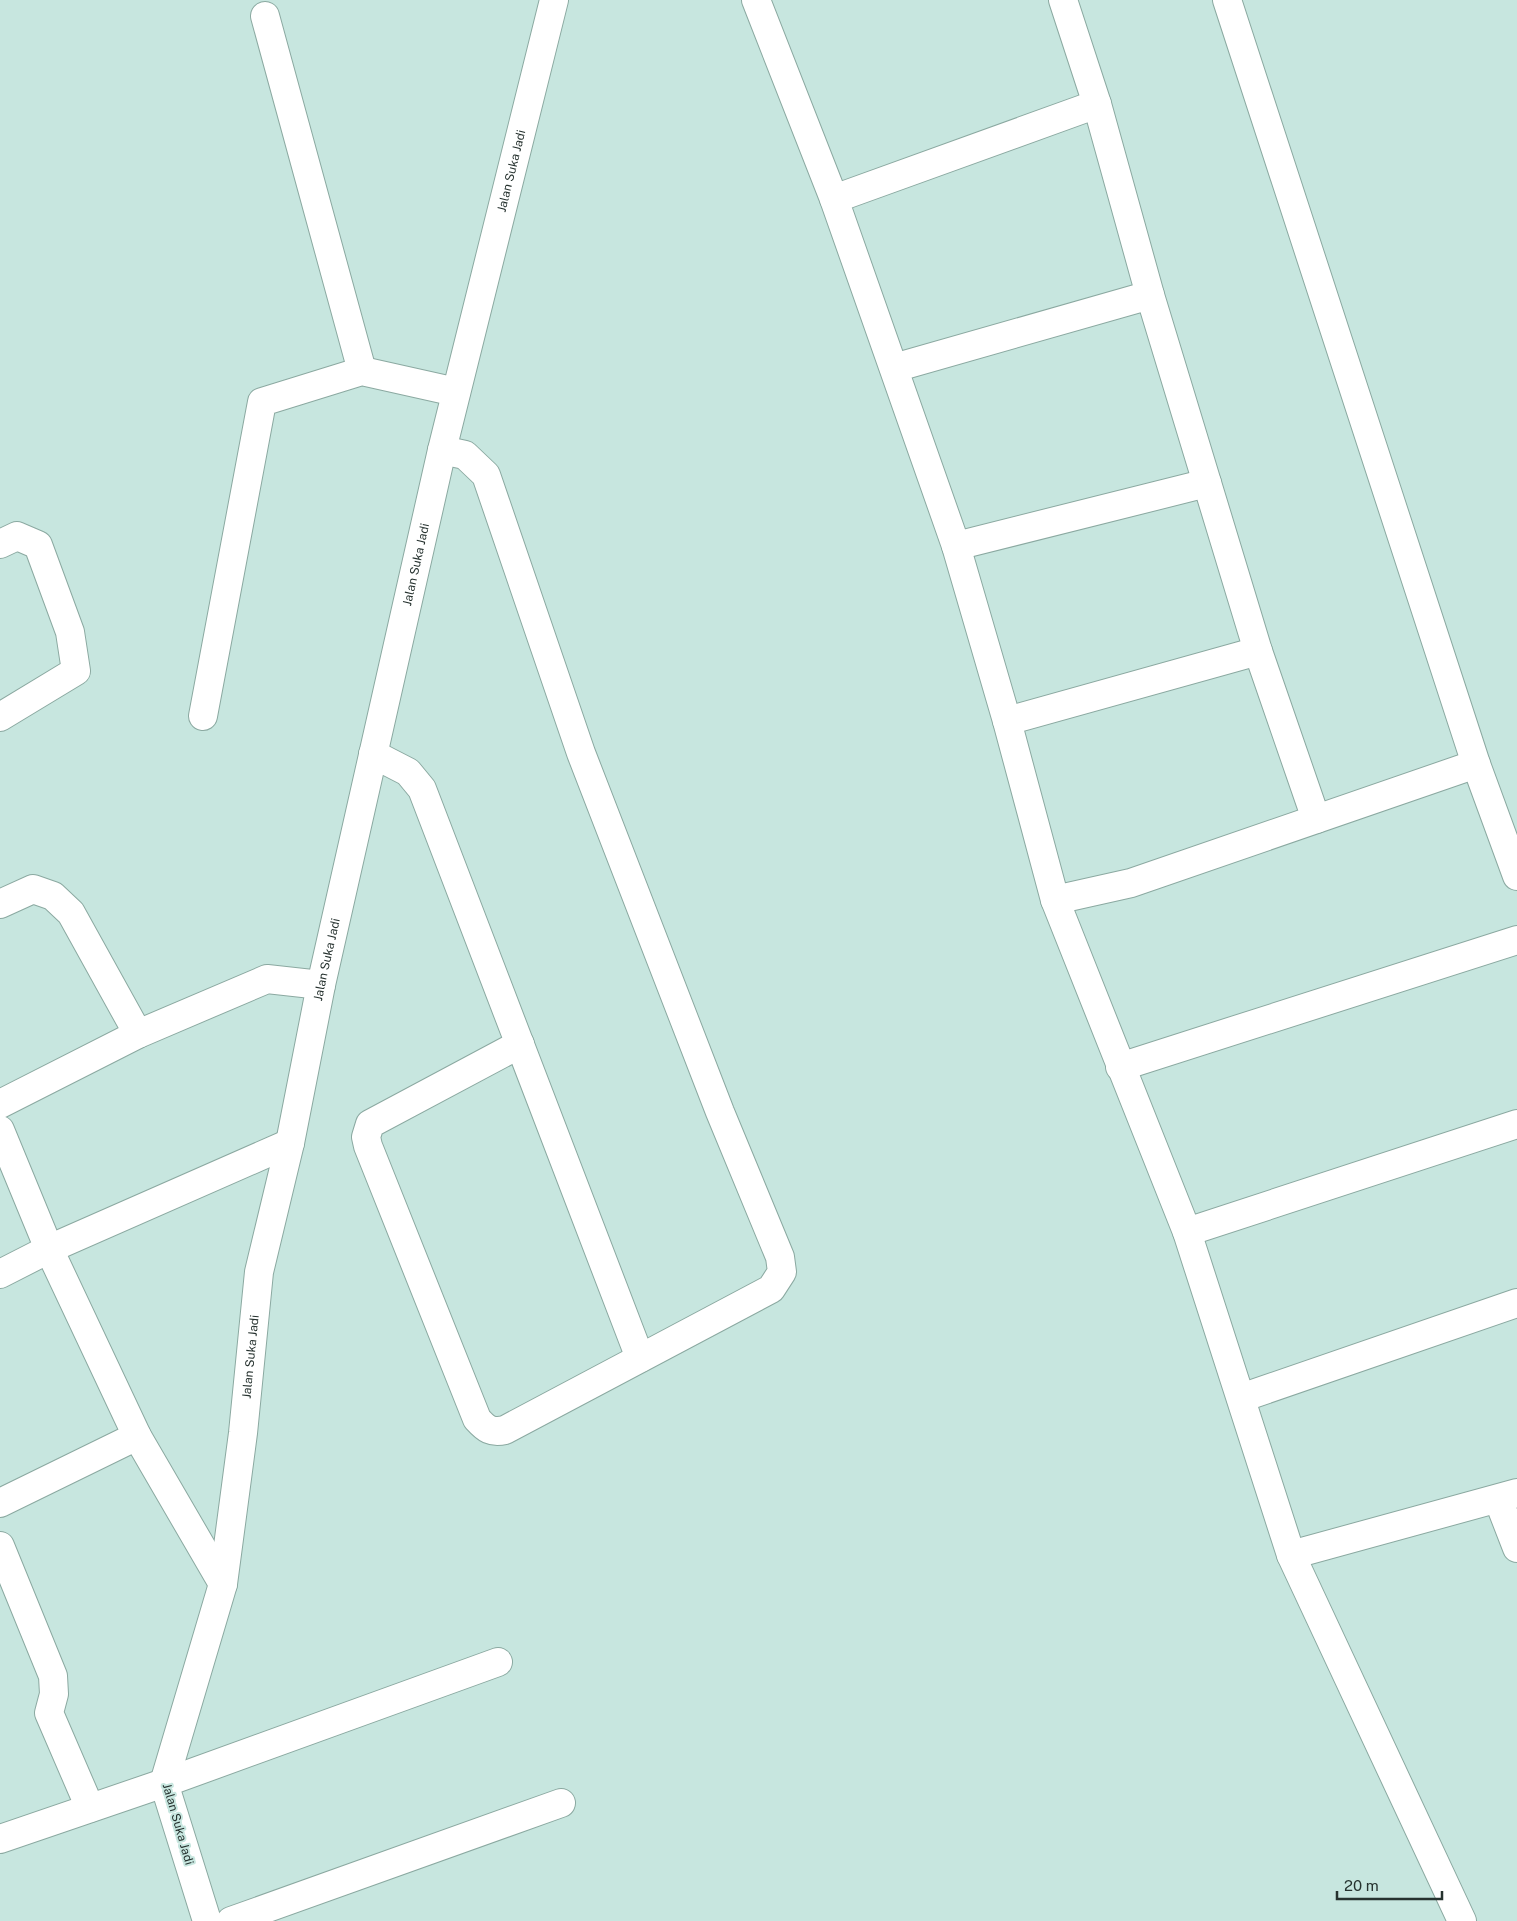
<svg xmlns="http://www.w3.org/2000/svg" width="1517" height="1921" font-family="'Public Sans',sans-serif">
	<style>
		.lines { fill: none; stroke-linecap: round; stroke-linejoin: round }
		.minor-casing { stroke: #8ba9a1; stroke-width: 30 }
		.minor { stroke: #fff; stroke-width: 28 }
		.labels { text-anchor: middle; stroke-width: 4; stroke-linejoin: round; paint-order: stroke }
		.street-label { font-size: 12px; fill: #26322f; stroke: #c7e6df }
	</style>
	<rect width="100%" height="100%" fill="#c7e6df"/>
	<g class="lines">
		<g class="minor-casing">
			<g id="minor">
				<path d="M756,0l78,199 122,347 51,175 48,179"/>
				<path d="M1063,0l34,104 53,191 108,356 58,168"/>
				<path d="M1227,0l249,764 41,112"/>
				<path d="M265,16l97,355"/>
				<path d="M834,199l263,-95"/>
				<path d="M894,368l256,-73"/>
				<path d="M442,450l23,5 21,20 95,278 139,359 60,145 2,15 -11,17 -266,141c-14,3 -19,-1 -28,-11l-109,-273 -2,-9 4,-13 150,-80"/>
				<path d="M0,544l17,-8 21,9 32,87 6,39 -76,46"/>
				<path d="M956,546l251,-63"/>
				<path d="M203,716l59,-314 100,-31 94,21"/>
				<path d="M1007,721l251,-70"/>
				<path d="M373,754l35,18 14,17 218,569"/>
				<path d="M1476,764l-345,119 -76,17 132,332 104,323 226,-62"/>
				<path d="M0,904l33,-15 20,7 18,17 67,121"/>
				<path d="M1120,1067l397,-127"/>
				<path d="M0,1104l138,-70 129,-55 54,6"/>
				<path d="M0,1130l49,119 88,187 86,148"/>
				<path d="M1187,1232l330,-108"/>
				<path d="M0,1274l49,-25 241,-106"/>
				<path d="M1241,1398l276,-95"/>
				<path d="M1498,1499l19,49"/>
				<path d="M0,1503l137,-67"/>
				<path d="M0,1546l53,130 1,18 -5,19 41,95"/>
				<path d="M1291,1555l171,366"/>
				<path d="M0,1839l164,-56 334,-121"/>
				<path id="s1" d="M207,1921l-43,-138 59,-199 20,-151 16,-161 31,-129 31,-158 121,-535 112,-450"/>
				<path d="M231,1921l330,-118"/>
			</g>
		</g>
		<use href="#minor" class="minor"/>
	</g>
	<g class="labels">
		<g class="street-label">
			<text dy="4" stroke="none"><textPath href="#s1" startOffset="1796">Jalan Suka Jadi</textPath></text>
			<text dy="4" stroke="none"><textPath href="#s1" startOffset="1391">Jalan Suka Jadi</textPath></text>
			<text dy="4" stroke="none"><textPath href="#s1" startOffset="986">Jalan Suka Jadi</textPath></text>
			<text dy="4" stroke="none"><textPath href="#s1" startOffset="581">Jalan Suka Jadi</textPath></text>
			<text transform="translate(178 1824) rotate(74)" y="4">Jalan Suka Jadi</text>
		</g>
	</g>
	<path d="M1337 1891v8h105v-8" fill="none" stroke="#26322f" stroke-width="2.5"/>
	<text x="1344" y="1891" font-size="15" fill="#26322f" stroke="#c7e6df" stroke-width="4" paint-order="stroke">20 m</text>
</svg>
